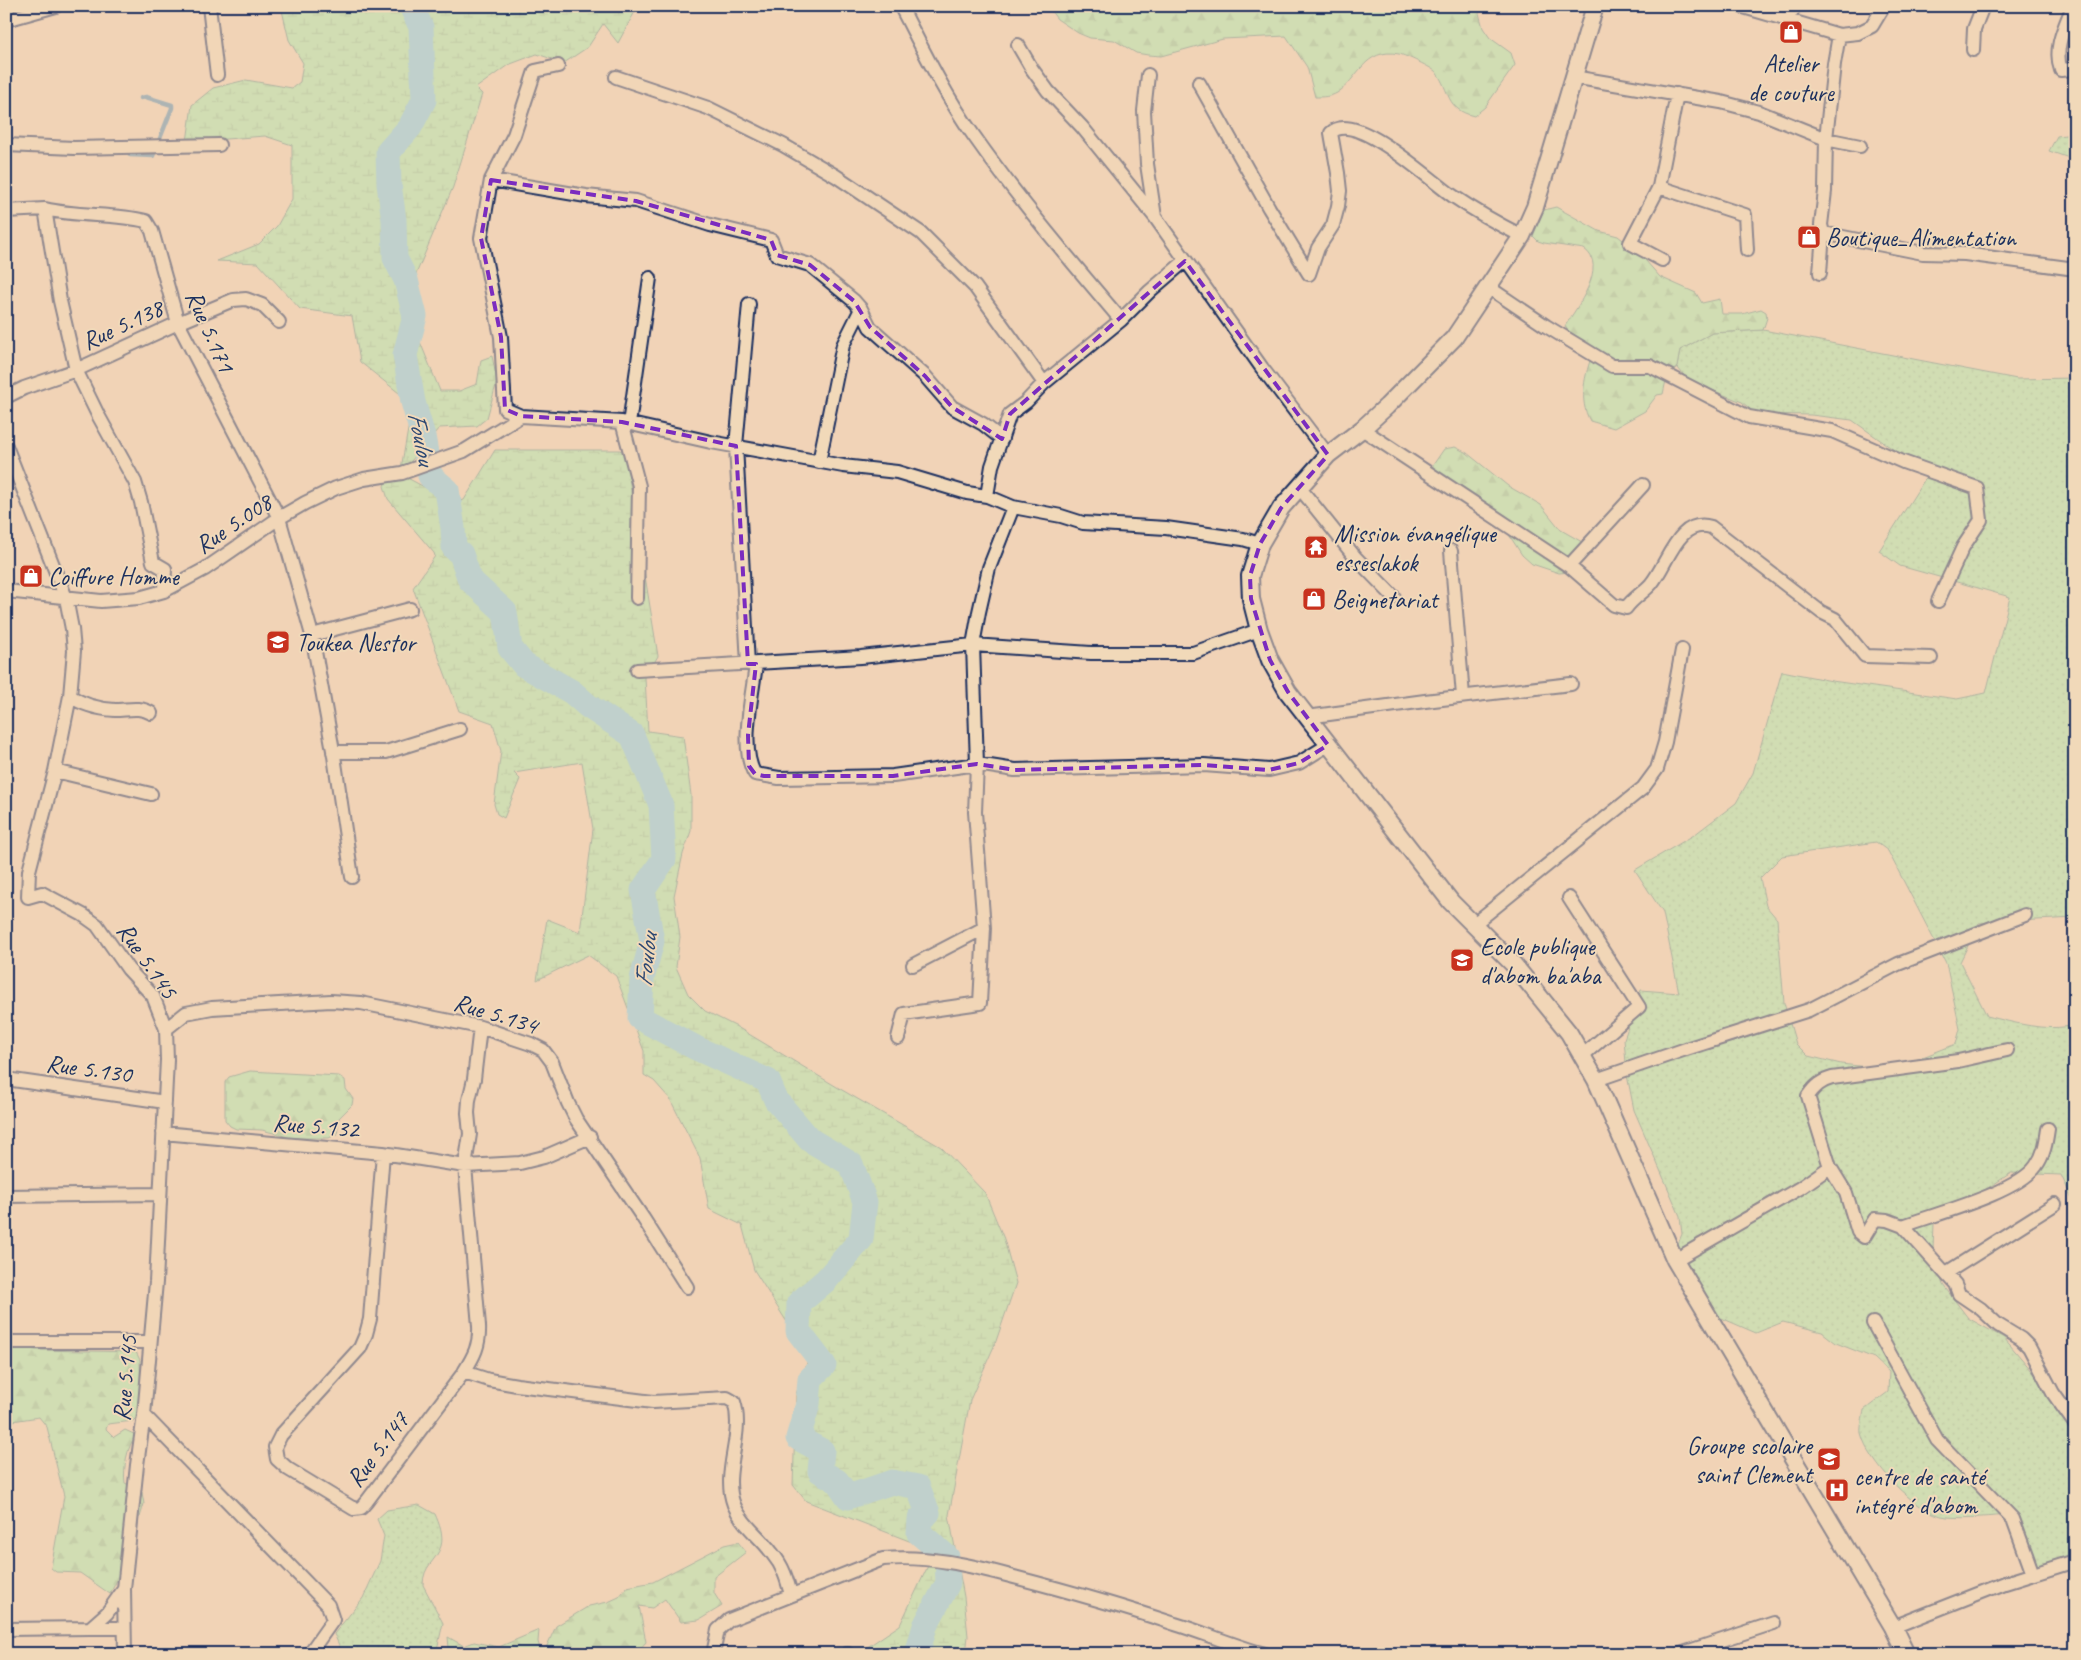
<svg xmlns="http://www.w3.org/2000/svg" width="2081" height="1660" font-family="Caveat,sans-serif">
	<style>
		.grass { fill: url(#grass-dots); stroke: #628c86; fill-rule: evenodd }
		.forest { fill: url(#forest-firs); stroke: #628c86 }
		.wetland { fill: url(#wetland-marsh); stroke: #628c86 }
		.lines { fill: none; stroke-linecap: round; stroke-linejoin: round }
		.stream { stroke: #5b8eb0; stroke-width: 4.5 }
		.river { stroke: #85cde6; stroke-width: 25 }
		.minor-casing { stroke: #1b2f5e; stroke-width: 16 }
		.tertiary-casing { stroke: #1b2f5e; stroke-width: 20 }
		.minor { stroke: #f1d9b9; stroke-width: 12 }
		.tertiary { stroke: #f1d9b9; stroke-width: 16 }
		.marked { fill: none; stroke: #7b2cbf; stroke-width: 4; stroke-dasharray: 10 6; stroke-linejoin: round }
		.labels { text-anchor: middle; stroke-width: 4; stroke-linejoin: round; paint-order: stroke }
		.poi-label { font-size: 25px; fill: #1b2f5e; stroke: #f1d9b9; text-anchor: start }
		.street-label { font-size: 25px; fill: #1b2f5e; stroke: #f1d9b9 }
		.water-label { font-size: 26px; font-style: italic; fill: #2b4772; stroke: #f1d9b9 }
	</style>
	<defs>
		<pattern id="grass-dots" width="8" height="8" patternUnits="userSpaceOnUse" patternTransform="scale(1.25)"><rect width="8" height="8" fill="#aae8af"/><path d="M2 2h.1M6 6h.1" fill="none" stroke="#92c799" stroke-width="1.8" stroke-linecap="round"/></pattern>
		<pattern id="forest-firs" width="22" height="20" patternUnits="userSpaceOnUse" patternTransform="scale(1.25)"><rect width="22" height="20" fill="#aae8af"/><path d="M5 1l3.5 6h-7zM16 11l3.5 6h-7z" fill="#92c799"/></pattern>
		<pattern id="wetland-marsh" width="20" height="14" patternUnits="userSpaceOnUse" patternTransform="scale(1.25)"><rect width="20" height="14" fill="#aae8af"/><path d="M1 5h8M5 5V1M11 12h8M15 12V8" fill="none" stroke="#92c799"/></pattern>
	</defs>
	<rect width="100%" height="100%" fill="#f1d3b7"/>
	<filter id="ink" filterUnits="userSpaceOnUse"><feTurbulence type="fractalNoise" baseFrequency=".02" numOctaves="2"/><feDisplacementMap in="SourceGraphic" scale="10" xChannelSelector="R" yChannelSelector="G"/><feConvolveMatrix kernelMatrix="1 2 1 2 8 2 1 2 1" color-interpolation-filters="sRGB"/></filter>
	<g filter="url(#ink)">
		<path class="grass" d="M2075,134v26l-26,-9 8,-15z
			M1763,330l254,49 58,-1v540l-96,5 -19,39 27,54c28,7 59,16 88,9v180l-14,-30 -50,-2 -77,50 -1,28 10,34 25,33 36,20 45,53 26,45v124l-47,15 -16,-60c-21,1 -44,4 -65,2 -31,-3 -79,-55 -86,-84 -1,-6 2,-16 3,-23l24,-18 1,-20 -15,-14 -38,-15 -14,-11 -39,-10 -27,11 -53,-23 -31,-51 10,-25 -2,-18 -46,-106 -7,-35 -3,-36 17,-49 38,3 -16,-80 -28,-43 59,-35 42,-32 17,-30 29,-102 50,10 125,18 29,-6 24,-96 -110,-31 -21,-15 49,-77 -76,-54 -41,-5 -55,-1 -14,-12 -53,-21 -12,-14 3,-17 32,-17zM1876,842l12,9 58,112 14,66 -4,15 -46,18 -34,6 -35,-4 -33,-8 -12,-12 -12,-41 -7,-84 -11,-13 -6,-28 22,-22z
			M419,1505l16,9c4,9 9,22 6,32 -5,16 -18,19 -18,39l20,38 -7,31h-93l-9,-20 29,-36 17,-37 4,-25 -7,-17 10,-9z"/>
		<path class="forest" d="M1047,6h435l-3,7 4,15 7,10 21,15 4,12 -30,42 -11,9c-29,-7 -23,-24 -38,-44 -3,-4 -31,-17 -37,-18 -35,-7 -41,26 -62,39 -7,4 -14,4 -22,4l-8,-30 -21,-31 -63,3 -62,17 -13,-1 -12,-2 -22,-13 -24,-2 -12,-5 -21,-14z
			M1556,207l43,24 19,5 20,16 22,25 36,16 6,10 18,-4 2,15h20l19,-5 5,3 1,6 -4,12 -51,3 -32,17 -3,17 -10,9 -4,18 -6,1 -12,16 -31,17 -24,-7c-12,-22 -5,-46 3,-69l-21,-15 -7,-11c11,-17 44,-61 19,-77l-40,-6 -6,-2 -5,-5 11,-26z
			M1455,447l12,6 41,33 33,19 20,25 21,12v6l-11,24 -12,1 -27,-9 -10,-9 -18,-28 -71,-49v-13l11,-16z
			M250,1071l89,5 6,4 1,9 7,10 -1,6 -13,13 -2,16 -8,4h-37l-30,-8 -26,-1 -6,-3 -5,-6v-38l4,-5z
			M6,1346l30,4 100,2 4,8 1,53 -8,8 -25,3 -2,5 8,8 11,-7 11,5c-9,12 -13,33 -11,48l17,9 2,12 -4,13 -12,5 -7,50 -11,22 -30,-21 -24,-1 -5,-4 13,-72 -17,-69 -8,-10 -33,5z
			M738,1542l8,10 -32,25v16l8,13 -23,14 -18,2 -16,-23 -13,9 -13,-2 7,36 -7,8 -19,1 -6,3h-155l-10,-6 -1,-11 16,9 10,-4 25,5 40,-17 -1,12 2,6h6l10,-22 33,-20 19,-4 11,-5 8,-10 26,-5 71,-37z"/>
		<path class="wetland" d="M281,6h357l-20,37 -15,-19 -15,23 -24,16 -27,-9 -29,11 -32,23 6,6 -29,93 -42,99 1,36 28,69h19l18,-7 4,-24 11,-4 5,25 -10,37 -10,8 -38,2 -39,46 54,29 10,-3 31,-50h125l5,3 33,203 -13,22 3,53 35,5 8,59v36l-8,23 -9,42 6,41 -4,30 12,27 17,17 32,16 105,63 99,57 44,46 19,46 12,44 -21,61 -25,56 -21,115 15,82 4,39 -2,18h-109l43,-29 35,-74 -129,-50 -13,-16 3,-91 13,-37 -55,-87 -12,-45 -33,-16 -9,-51 -30,-59 -16,-18 -10,-6v-24l-28,-75 -28,-21 -51,25 10,-61 33,13 13,-103 -11,-67 -68,11 6,6 -16,39 -7,-4 -3,-10 7,-53 -8,-28 -34,-12 -46,-123 22,-32 -1,-3 -46,-54 -4,-13 2,-5 14,-7 9,-50 -5,-27 -44,-35 -8,-46 -52,-7 -42,-46 -41,-2 42,-17 18,-18 15,-27v-54l-27,-9 -78,6 5,-37 21,-17 33,-8 46,8 8,-6 3,-19 -14,-23z"/>
		<g class="lines">
			<path class="stream" d="M130,155l23,1 19,-48v-3l-26,-8 -5,1"/>
			<path class="river" d="M411,6l10,21 3,73 -14,27 -22,25 1,32 5,36 1,38 11,22 9,36 -10,39 8,47 10,34 7,40 17,14 6,38 1,20 7,6 9,26 35,32 5,36 14,17 48,27 16,14 44,29 29,70 3,54 -21,31 9,51 -10,38 -2,39 56,30 72,33 8,19 34,40 41,24 14,38 -4,37 -35,41 -27,23 -1,28 26,34 -14,14 -2,25 -10,34 24,13 -2,20 17,10 11,16 44,-15 26,5 10,26 -8,6 -1,14 28,24 1,26 -23,43 -8,28"/>
			<g class="minor-casing">
				<path id="minor" d="M209,6l8,69
					M1740,6l99,29 19,-2 14,-7 12,-20
					M2073,6c-8,20 -20,42 -12,64l14,-1
					M901,7c22,43 44,88 73,129 45,64 96,124 147,184
					M1787,19l8,-13
					M6,20l50,-14
					M1839,35l-5,29 -8,75 -1,52 -4,34 2,8 100,20 42,1 110,15
					M1018,45l14,24 16,22 34,36 73,90 107,151 66,87
					M1973,50l1,-21 9,-23
					M1148,75l-4,36 3,53 8,53
					M616,77l92,31 75,37 53,31 85,57 54,54 69,96
					M1573,77l148,25 38,10 67,27 34,7
					M1199,83l70,125 40,66 9,-26 15,-23 5,-19 2,-15 -2,-18 -7,-40c23,-25 101,49 122,63 22,15 45,28 69,40
					M6,145l68,3 145,-3
					M491,180l95,16 50,5 74,24 61,15 6,15 33,10 44,36 7,8 9,18 55,49 27,31 31,17 19,15
					M1659,187l86,28 2,35
					M45,209c33,8 68,4 101,12l6,10 26,92 101,195 33,117 22,121 18,121
					M6,211l39,-2 15,92 16,69 22,45 37,67 6,20 12,60 12,7 -1,22
					M1662,260l-32,-17 29,-56 18,-93
					M1820,273l3,-40
					M1488,287l58,39 66,40h38l99,51 83,14 71,31 74,26 4,32 -18,27 -25,54
					M6,397l18,-9 52,-18 102,-47 55,-23 13,-1 16,6 17,17
					M521,416l-16,-7 -4,-72 -20,-99 10,-58 23,-45 21,-64 23,-5
					M622,422l17,64 -2,112
					M629,424l21,-146
					M1362,429l207,137 45,39 12,3c7,-10 17,-15 25,-24 17,-20 27,-67 60,-57l110,85 14,7 30,37 66,2
					M6,446l60,152 6,31 2,22 -4,45 -15,75 -26,100 -1,26 14,-4 41,22 14,10 31,44 25,27 13,33 1,31 -11,222 -12,133 -7,50 -13,124 1,65
					M819,462l24,-117 18,-36
					M1299,487l56,70 39,40
					M987,496l5,-30 18,-52 16,-12 18,-19 77,-63 29,-29 35,-30
					M1451,551l12,145
					M1569,566l74,-81
					M6,591l95,10 38,-3 25,-7 41,-22 74,-51 26,-15 31,-15 28,-9 38,-6 62,-22 57,-35 101,6 89,20 132,24 54,6 70,21 20,3 26,11 48,9 22,7 83,5 77,11 17,5
					M312,635l98,-26
					M748,664l-12,-218 13,-142
					M756,664c-3,29 -17,85 -1,110l24,4 114,-2 84,-12 38,6 189,-5 65,5 30,-7 29,-18
					M637,670l224,-13 112,-12 118,8h102l66,-23
					M70,696c13,9 29,13 45,14 12,0 25,-4 36,3
					M1307,717l118,-16 146,-17
					M333,752h53l74,-23
					M55,771l96,23
					M1569,898l70,109 -57,49
					M1474,924l169,-136 14,-19 8,-27 17,-92
					M913,965l71,-37
					M166,1029l20,-16 26,-5 119,-7 30,2 119,24 51,17 12,6 9,12 16,41 8,16 67,99 44,69
					M898,1038l6,-24 76,-11 4,-75 -9,-116 2,-48 -4,-119 6,-33 10,-44 24,-61
					M2007,1050l-49,11 -126,17c-11,3 -17,8 -24,18l22,71 16,26 12,39 6,5 11,-18 12,1 16,6c32,-12 114,-33 133,-60 8,-11 10,-23 12,-37
					M6,1079l159,23
					M1596,1080l90,-31 123,-39 89,-46 127,-49
					M163,1133l220,20 82,13 55,-3 24,-6 46,-20
					M383,1153l-13,166 -4,15 -6,14 -79,87 -6,12 2,12 11,10 66,40 7,-1 6,-7 97,-129c10,-16 16,-27 15,-46l-14,-160 5,-32 -2,-21 1,-13 5,-21 6,-52
					M6,1196l154,-2
					M1903,1226l52,58 4,10 22,15 17,16 23,14 8,8 24,46 22,31
					M1675,1260l125,-72 30,-21
					M1946,1273l109,-69
					M1873,1323l64,117 76,79 20,55
					M6,1342h143
					M464,1372l25,8 28,5 136,17 74,-4 7,4c11,33 -13,70 0,103 8,20 26,31 38,48 11,13 15,26 19,42
					M144,1415l184,190 5,15 -24,34
					M1893,1627l112,-44 70,-22
					M90,1628h34
					M6,1629l84,-1 17,-15 17,-24
					M713,1654l5,-24 11,-10 154,-61c45,-4 87,6 131,18 54,14 107,29 161,47 30,9 59,22 90,30
					M847,1654h1
					M1680,1654l94,-31"/>
			</g>
			<g class="tertiary-casing">
				<path id="tertiary" d="M1595,6l-60,201 -13,29 -68,102 -67,68 -25,23 -34,26 -47,53 -21,36 -10,32 1,23 8,31 11,30 18,32 163,210 63,63 55,68 27,47 79,180 218,367 13,27"/>
			</g>
			<use href="#minor" class="minor"/>
			<use href="#tertiary" class="tertiary"/>
		</g>
	</g>
	<path d="M0 0H2081V1660H0ZM491,180l145,21 135,39 6,15 33,10 44,36 16,26 55,49 27,31 50,32 8,-25 175,-153 143,194 -47,53 -21,36 -10,32 1,23 19,61 18,32 40,53 -29,18 -30,7 -65,-5 -189,5 -38,-6 -84,12h-129l-9,-2 -6,-8 -1,-31 8,-71h-8l-12,-218 -114,-24 -101,-6 -16,-7 -4,-72 -20,-99z" fill="#f1d3b7" fill-opacity=".55" fill-rule="evenodd"/>
	<path class="marked" d="M491,180l145,21 135,39 6,15 33,10 44,36 16,26 55,49 27,31 50,32 8,-25 175,-153 143,194 -47,53 -21,36 -10,32 1,23 19,61 18,32 40,53 -29,18 -30,7 -65,-5 -189,5 -38,-6 -84,12h-129l-9,-2 -6,-8 -1,-31 8,-71h-8l-12,-218 -114,-24 -101,-6 -16,-7 -4,-72 -20,-99z"/>
	<defs>
		<g id="shop-square" transform="scale(1.25)"><rect x="-9" y="-9" width="18" height="18" rx="4" fill="#c8321e" stroke="#f1d9b9"/><path d="M-5-2.5h2.3a2.7 3.5 0 0 1 5.4 0H5L5.5 6h-11ZM-1.5-2.5h3a1.5 2.3 0 0 0-3 0Z" fill="#fff"/></g>
		<g id="temple-square" transform="scale(1.25)"><rect x="-9" y="-9" width="18" height="18" rx="4" fill="#c8321e" stroke="#f1d9b9"/><path d="M0-6L5-2H3V0L6.5 2.5H4V6H1.5V3h-3V6H-4V2.5H-6.5L-3 0V-2H-5Z" fill="#fff"/></g>
		<g id="school-square" transform="scale(1.25)"><rect x="-9" y="-9" width="18" height="18" rx="4" fill="#c8321e" stroke="#f1d9b9"/><path d="M0-5L7-2L0 1L-7-2ZM-4 1L0 2.5L4 1V4Q0 6-4 4Z" fill="#fff"/></g>
		<g id="hospital-square" transform="scale(1.25)"><rect x="-9" y="-9" width="18" height="18" rx="4" fill="#c8321e" stroke="#f1d9b9"/><path d="M-5-5h3v3.5h4V-5h3V5h-3V1.5h-4V5h-3Z" fill="#fff"/></g>
	</defs>
	<g fill-rule="evenodd">
		<use href="#shop-square" x="1791" y="32"/>
		<use href="#shop-square" x="1809" y="237"/>
		<use href="#temple-square" x="1316" y="547"/>
		<use href="#shop-square" x="31" y="576"/>
		<use href="#shop-square" x="1314" y="599"/>
		<use href="#school-square" x="278" y="642"/>
		<use href="#school-square" x="1462" y="960"/>
		<use href="#school-square" x="1829" y="1459"/>
		<use href="#hospital-square" x="1837" y="1490"/>
	</g>
	<g class="labels">
		<g class="poi-label">
			<text x="1791" y="72" text-anchor="middle">Atelier<tspan x="1791" dy="29">de couture</tspan></text>
			<text x="1826" y="246">Boutique_Alimentation</text>
			<text x="1334" y="542">Mission évangélique<tspan x="1334" dy="29">esseslakok</tspan></text>
			<text x="48" y="585">Coiffure Homme</text>
			<text x="1332" y="608">Beignetariat</text>
			<text x="296" y="651">Toukea Nestor</text>
			<text x="1480" y="955">Ecole publique<tspan x="1480" dy="29">d'abom ba'aba</tspan></text>
			<text x="1812" y="1454" text-anchor="end">Groupe scolaire<tspan x="1812" dy="29">saint Clement</tspan></text>
			<text x="1854" y="1485">centre de santé<tspan x="1854" dy="29">intégré d'abom</tspan></text>
		</g>
		<g class="street-label">
			<text transform="translate(122 324) rotate(-25)" y="9">Rue 5.138</text>
			<text transform="translate(211 331) rotate(66)" y="9">Rue 5.171</text>
			<text transform="translate(233 523) rotate(-34)" y="9">Rue 5.008</text>
			<text transform="translate(148 960) rotate(55)" y="9">Rue 5.145</text>
			<text transform="translate(496 1013) rotate(17)" y="9">Rue 5.134</text>
			<text transform="translate(89 1068) rotate(8)" y="9">Rue 5.130</text>
			<text transform="translate(316 1125) rotate(5)" y="9">Rue 5.132</text>
			<text transform="translate(124 1378) rotate(-85)" y="9">Rue 5.145</text>
			<text transform="translate(377 1449) rotate(-53)" y="9">Rue 5.147</text>
		</g>
		<g class="water-label">
			<text transform="translate(422 438) rotate(78)" y="9">Foulou</text>
			<text transform="translate(645 960) rotate(-84)" y="9">Foulou</text>
		</g>
	</g>
	<rect width="2081" height="1660" fill="none" stroke="#f1d9b9" stroke-width="25"/>
	<rect x="12" y="12" width="2056" height="1635" fill="none" stroke="#1b2f5e" stroke-width="2" filter="url(#ink)"/>
</svg>
